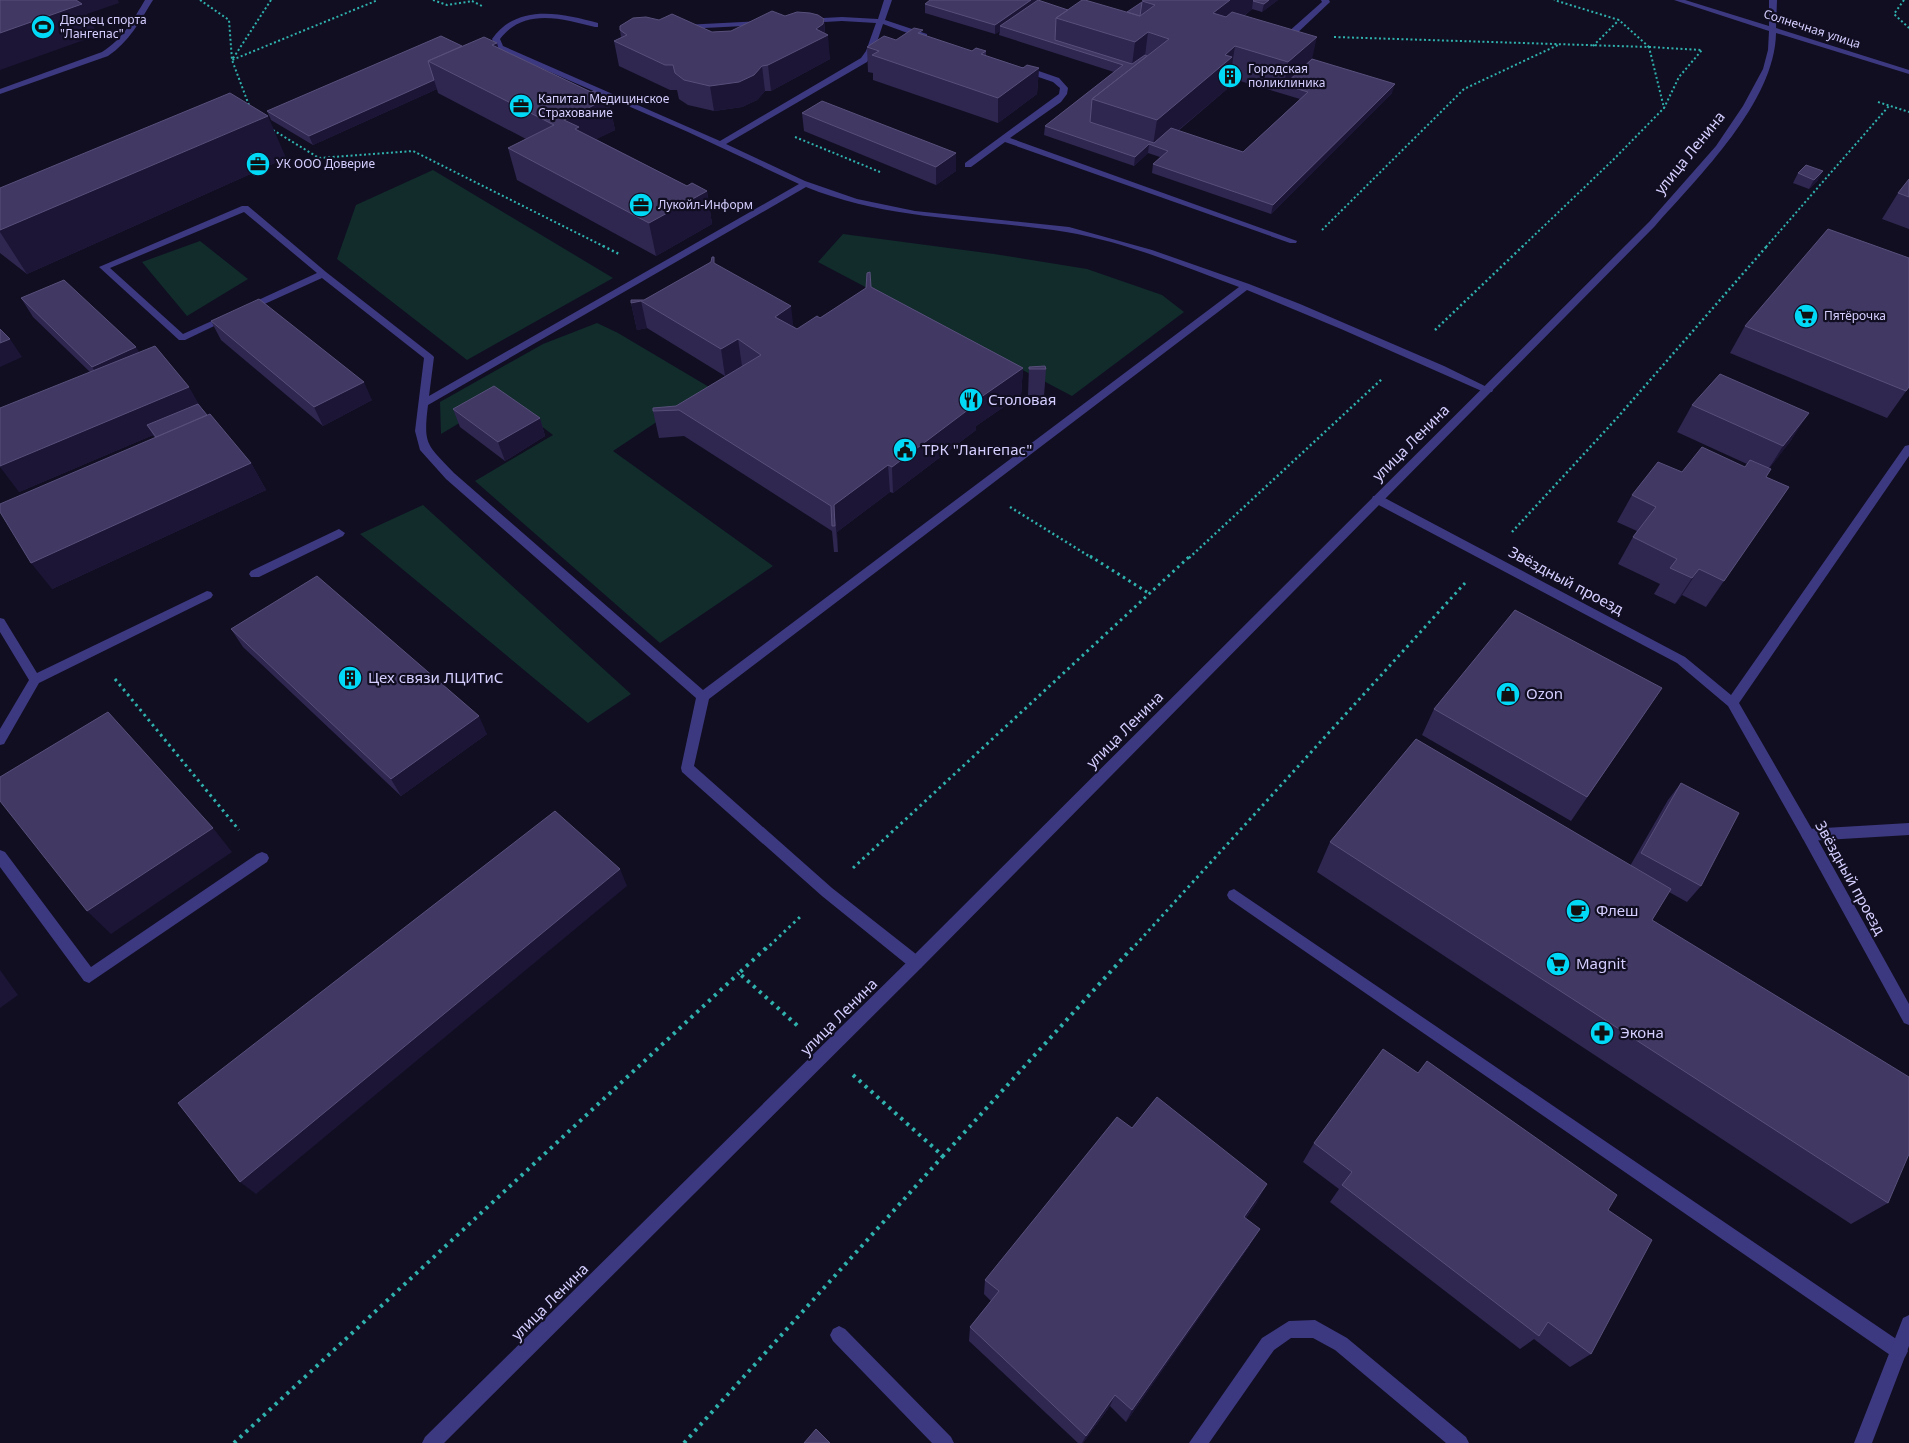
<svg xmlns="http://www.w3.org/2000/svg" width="1909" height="1443" font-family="'Noto Sans',sans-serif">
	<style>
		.green { fill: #112c2b }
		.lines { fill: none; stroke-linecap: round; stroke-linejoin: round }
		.path-far3 { stroke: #2fb2ad; stroke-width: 2; stroke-dasharray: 2 2.5; stroke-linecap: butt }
		.path-far2 { stroke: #2fb2ad; stroke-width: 2.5; stroke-dasharray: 2 3; stroke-linecap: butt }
		.path-far1 { stroke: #2fb2ad; stroke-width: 3; stroke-dasharray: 2.5 4; stroke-linecap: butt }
		.path { stroke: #2fb2ad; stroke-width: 4; stroke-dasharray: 3 5; stroke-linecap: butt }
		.service { fill: #3d3980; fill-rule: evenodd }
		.minor { fill: #3d3980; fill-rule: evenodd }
		.tertiary { fill: #3d3980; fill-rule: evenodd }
		.wall { fill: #2f2750; fill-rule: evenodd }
		.shaded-wall { fill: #1c1536 }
		.building { fill: #413963; stroke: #58507b }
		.labels { text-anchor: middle; stroke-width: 4.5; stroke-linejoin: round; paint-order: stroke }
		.far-poi-label { font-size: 12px; fill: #d5cfff; stroke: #110e22; text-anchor: start }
		.far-street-label { font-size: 12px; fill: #d5cfff; stroke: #110e22 }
		.street-label { font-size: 15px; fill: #d5cfff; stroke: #110e22 }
		.poi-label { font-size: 15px; fill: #d5cfff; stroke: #110e22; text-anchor: start }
	</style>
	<rect width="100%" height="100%" fill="#110e22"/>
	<path class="green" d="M433,170l180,108 -146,82 -130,-101 19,-54z
		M843,234l151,20 93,15 75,26 22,17 -112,84 -254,-134z
		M200,241l48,38 -61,37 -45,-54z
		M597,323l21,10 91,54 -96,64 160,115 -113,77 -185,-162 78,-46 -50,-38 -62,37 -1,-32 103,-58z
		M423,505l208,189 -43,29 -228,-189z"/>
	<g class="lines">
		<path class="path-far3" d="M200,0l29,20 3,40 18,48
			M271,0l-39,60 146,-60
			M433,0l14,5 26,-4
			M1904,0l-10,14 15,14
			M472,1l10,5
			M1334,37l315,10 -30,-27 -65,-20
			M1593,46l26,-26
			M1649,47l53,3 -23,27 -15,31z
			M1878,102l31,10
			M273,130l46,28 94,-7 192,96
			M795,137l85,35
			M1322,230l142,-141 94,-44
			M1522,247l91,-87 51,-52
			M1766,247l123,-141"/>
		<path class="path-far2" d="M603,246l16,8
			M1435,330l88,-84
			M1010,507l82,51
			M1512,532l105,-114 150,-172
			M1189,558l194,-180"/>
		<path class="path-far1" d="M1090,556l60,38
			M115,679l124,151
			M853,868l337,-312
			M765,950l36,-34
			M1131,950l334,-367"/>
		<path class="path" d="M766,948l-27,25 61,55
			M853,1075l90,81 189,-208
			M234,1443l505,-470
			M684,1443l259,-287"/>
		<path class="service" d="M145,0h8c-13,21 -24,42 -45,56l-108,38v-5l102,-37c21,-13 31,-32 43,-52z
			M884,0h8l-7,20 42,14v4h-6l-38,-14 -9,27 -7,11 -141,82 79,37 52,18 58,12 154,16 83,23 97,34 51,20 144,62 49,24 -1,2h-8l-143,-63 -94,-39 -538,409 -15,67 138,122 89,70 2,5 -2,5 -5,1 -5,-1 -89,-72 -140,-124 -1,-4 15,-70 -250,-219 -26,-29 -5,-19 9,-73 -102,-80 -71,32h-6v-4l72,-33 -73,-61 -134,56 73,66 42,-19 3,-1 5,3 -48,23h-6l-80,-73 143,-61h6l78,66 106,83 2,2 -5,39 370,-212 -111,-52 -191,-83 -5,-10c25,-36 70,-26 106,-16v4h-3c-32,-8 -71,-20 -95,12l3,7 217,95 141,-83 5,-7 10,-28 -34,-2 -35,2 -4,-2 1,-2 38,-2 36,2zM806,187c84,34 172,31 260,45 59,10 117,34 173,55l-536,403 -249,-217c-27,-29 -31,-27 -26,-68z
			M1321,0h8l1,2 -37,35h-6v-4l35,-31z
			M762,21h3v4l-81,4 -4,-2 4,-2z
			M1021,67h6l32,11 9,10 -1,6 -6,8 -51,36 287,103 -1,2h-6l-285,-101 -34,25h-6v-4l94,-69 1,-6 -7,-6 -32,-11z
			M339,529l6,4 -2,3 -84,41h-8l-2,-3 2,-3z
			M207,591l4,1 2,3 -2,3 -172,85 -35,61 -4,1v-16l29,-49 -29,-48v-14l4,1 33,54z
			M1909,823v12l-101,6 -5,-2 -2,-4 2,-4 5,-2z
			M0,850l5,2 86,115 166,-113 5,-2 5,2 2,4 -2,4 -178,121 -5,-2 -84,-114z
			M1234,889l671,456 3,6 -3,6 -6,3 -6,-3 -664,-458 -2,-4 2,-4z
			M1315,1320l32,18 119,99 3,6h-23l-111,-93 -22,-12h-22l-17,12 -65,93h-20l73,-105 27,-17z
			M839,1326l6,3 106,108 3,6h-22l-99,-102 -3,-6 3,-6z"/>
		<path class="minor" d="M1909,445v11l-170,247 74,128 96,173v21l-5,-2 -101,-184 -75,-133 -51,-43 -304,-161 -1,-3 1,-3h8l304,161 46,38 174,-249z
			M1909,1315v31l-37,97h-18l49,-125z"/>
		<path class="tertiary" d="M1674,0h11l84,26v-26h8l-1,28 133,42v4l-133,-41c-1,69 -77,143 -121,193l-734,742 -477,475h-22l3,-6 486,-479 738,-736 67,-76 27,-40 20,-37 5,-19 1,-19z"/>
	</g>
	<path class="wall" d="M930,0h108v1l30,9 59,2 15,-10 136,-2 -16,12 -10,-3 -8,7 68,43 80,34 -121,121 -119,-41 1,-9 7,-7 -12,-4 -14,13 -90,-31 1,-9 69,-54 -115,-37 1,-4 -5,3 -70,-21v-9zM1230,78l70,21 -57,53 -65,-21 49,-42 1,-10z
		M785,16l39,3 1,14 5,26 -59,32h-6l-8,9 -15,7 -28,4 -26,-6 -9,-6 -2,-9h-7l-51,-24 -5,-25 7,-4 -1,-7 92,2 19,-1z
		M923,35l49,16h14v5l37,12h16l-2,26 -39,29 -125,-43v-7l-5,-1 -1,-25z
		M497,43l1,5 93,44 17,6 7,32 -19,9 91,47 20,5 5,33 -56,32 -139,-76 -9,-32 18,-9 -88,-46 -1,-4 -124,56 -42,-25 -4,-9 195,-65z
		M802,113l154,58 -20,14 -132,-54z
		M286,158l-259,116 -27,-21v-65z
		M1798,173l20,7 -9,9 -16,-6z
		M1909,179v50l-27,-10 16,-26z
		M716,264l81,65 23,-11 51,-31 152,81 -2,27 -45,31v4l-83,63 -3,-1 -53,40 1,20h-4l-2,-21 -148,-95 -25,2 -6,-27 23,-5 67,-40h-1l-17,10 -78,-48 -10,2 -6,-27 13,-3z
		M21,298l118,54 59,52 9,11 44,48 15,27 -214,99 103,-151 -2,-3 -134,57 71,-120 -57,-55z
		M211,321l161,79 -49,26 -102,-86z
		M1745,326l164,61 -22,31 -157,-65z
		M1029,367l17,2 -2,27 -16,-1z
		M1692,405l100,34 -23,29 -3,9 23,10 -83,120 -24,-12 -7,9 -21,-10 6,-10 -42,-20 15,-27 4,-6 -20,-9 15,-27 50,-23 63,-5 2,-3 -70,-32z
		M453,409l87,9 5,18 -40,25 -45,-34z
		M231,629l256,105 -86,62 -158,-149z
		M1662,688l-91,133 -149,-86 12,-26z
		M1681,783l20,103 -14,16 -18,-10 -17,28 236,283 -37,21 -534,-352 13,-30 300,24 38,-66z
		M1132,1128l125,74 -11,16 4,27 -124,177 -16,-16 -27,37h-5l-109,-102 1,-14 21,-26 -7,-7 1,-14z
		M1314,1143l294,67 -17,144 -21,13 -36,-28 -14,10 -190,-147 9,-13 -36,-27z"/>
	<path class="shaded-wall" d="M65,0h53l1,3 -32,11 11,21 -98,35v-37z
		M1031,0h7v3l-38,23v5l-5,3v-9z
		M1230,0h33l-10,1 -1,8 -44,35 5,-31z
		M1269,0h9l-16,12 2,-8z
		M824,19l1,17 3,-1 2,24 -59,32 -3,-26 48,-36z
		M1148,32l-4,32 -13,9 4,-31z
		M1317,37l-7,31 -26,17 4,-23z
		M497,43l8,31 -13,-29z
		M1235,46l-5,32 -2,1 -1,10 -69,58 -5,-2 4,-25 68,-65z
		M762,66l3,25 -8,9 -15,7 -28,4 -4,-25z
		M1039,68l-2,26 -39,29v-25z
		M434,80l3,9 -124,56 -4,-9z
		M1395,84l-3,9 -121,121 2,-9z
		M608,98l7,32 -32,16 -19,-26z
		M268,116l18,42 -259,116 -27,-42v-2z
		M1149,144l-1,9 -14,13 1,-9z
		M956,153v18l-20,14v-18z
		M1823,171l-5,9 -9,9 5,-9z
		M707,191l5,33 -56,32 -7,-33z
		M641,301l6,27 -10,2 -6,-27z
		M791,306l3,26 -19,-15z
		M10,339l12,18 -22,10v-24z
		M738,339l4,27 -17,10 -4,-27z
		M136,347l11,18 -43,20 -12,-18z
		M1023,368l-2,27 -45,31v4l-83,63 -1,-26 82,-65z
		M364,382l8,18 -49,26 -9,-19z
		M189,387l15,26 -57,12 6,10 -134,57 -19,-25v-1z
		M1809,413l-17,26 -26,34 17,-27z
		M540,418l5,18 -40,25 -7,-19z
		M251,463l15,27 -214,99 -21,-26z
		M888,465l2,27 -53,40 1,20 -4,-47z
		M1699,569l-17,26 -7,9 17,-26z
		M479,716l8,18 -86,62 -10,-17z
		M213,828l19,24 -121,82 -24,-23z
		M620,869l7,17 -371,308 -16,-12z
		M0,970l18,25 -18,13z
		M1267,1184l-10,18 -22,31 9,-16z
		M1260,1229l-10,16 -124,177 6,-12z
		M1115,1395l-5,11 -27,37h-1l4,-7z"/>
	<path class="building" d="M0,0h76l6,4 -82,29z
		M930,0h101l-36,25 -70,-21z
		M1038,0l30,10 -12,8 -1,22 77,24 13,-9 2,1 -55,43 -2,23 64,21 17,-15 72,24 65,-60 -24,-7 28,-26 83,25 -122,121 -120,-41 15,-13 -19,-7 -14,13 -90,-31 78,-61 -123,-39z
		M1082,0h3l55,16 15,-11 -13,-4 2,-1h86l-17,13 13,4 6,-5 85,25 -29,25 -53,-16 -10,9 7,2 -75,63 -65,-21 77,-60 -21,-7 -13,10 -79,-24z
		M1254,0h15l-5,4 -11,-3z
		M1142,2l-2,14 -13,-4z
		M772,11l13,5 12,-4 13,1 8,2 6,4 -1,5 -7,5 12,6 -60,30 -6,1 -8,9 -15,7 -29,4 -26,-6 -9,-7 -2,-8h-8l-51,-24 13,-6 -7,-5v-4l13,-8 13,-1 13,3 13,-6 40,18 19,-1z
		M914,28l9,2 -5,3 54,18 4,-3 10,3 -5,3 42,14 4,-3 12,3 -41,30 -126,-43 7,-4 -12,-4 17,-11 12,4z
		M441,36l21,10 -34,15 6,19 -125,56 -42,-25z
		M484,37l13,6 -5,2 99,47 3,-1 14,7 -44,22 15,7 -4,2 112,57 5,-3 15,8 -58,32 -141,-75 46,-23 -126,-64z
		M230,93l38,23 -268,114v-42z
		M822,101l134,52 -20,14 -134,-54z
		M1806,165l17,6 -9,9 -16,-7z
		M1909,179v18l-11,-4z
		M1828,229l81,29v129l-3,4 -161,-65z
		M712,257h2v6l77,43 -16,11 22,12 20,-13 3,2 46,-30 1,-15 3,-1 1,15 152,81 -49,34 3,1 -85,64 -4,-2 -54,40 1,21h-3l-1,-20 -152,-96 -26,1v-3l23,-2 85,-51 -23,-16 -17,10 -80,-48 -10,2v-3h13l67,-38z
		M64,280l72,67 -44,20 -71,-69z
		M259,299l105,83 -50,25 -103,-86z
		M0,329l10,10 -10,4z
		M155,346l34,41 -189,79v-58z
		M1045,366l1,3h-17v-2z
		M1720,374l89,39 -26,33 -91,-41z
		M494,386l46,32 -42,24 -45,-33z
		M198,404l9,11 -51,22 -9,-12z
		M210,414l41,49 -220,100 -31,-51v-8z
		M1702,447l43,20 5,-7 21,9 -5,8 23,10 -65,94 -25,-12 -7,9 -22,-10 7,-9 -44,-22 23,-30 -24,-12 26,-33 24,10z
		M317,576l162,140 -88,63 -160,-150z
		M1515,610l147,78 -75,109 -153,-88z
		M108,712l105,116 -126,83 -87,-110v-24z
		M1416,739l255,150 -19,31 257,157v77l-21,49 -558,-361z
		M1681,783l58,30 -38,73 -60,-33z
		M555,811l65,58 -380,313 -62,-79z
		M1383,1049l35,24 9,-12 190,134 -9,15 44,30 -61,114 -43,-32 -9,14 -197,-151 10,-13 -38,-29z
		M1157,1097l110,87 -23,33 16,12 -128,181 -17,-15 -29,41 -116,-109 29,-36 -14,-11 132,-163 15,11z
		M816,1429l14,14h-26z"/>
	<defs>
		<g id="stadium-disc" transform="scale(1.25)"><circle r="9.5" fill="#02d9f7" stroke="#110e22"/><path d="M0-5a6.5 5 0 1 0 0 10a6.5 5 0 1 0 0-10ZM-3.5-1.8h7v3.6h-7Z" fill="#111"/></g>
		<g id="building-disc" transform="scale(1.25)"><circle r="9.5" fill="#02d9f7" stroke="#110e22"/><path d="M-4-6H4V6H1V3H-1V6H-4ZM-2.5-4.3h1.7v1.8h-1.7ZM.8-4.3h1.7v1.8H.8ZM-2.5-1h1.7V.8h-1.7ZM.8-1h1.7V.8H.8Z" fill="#111"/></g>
		<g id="office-disc" transform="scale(1.25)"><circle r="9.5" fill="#02d9f7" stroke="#110e22"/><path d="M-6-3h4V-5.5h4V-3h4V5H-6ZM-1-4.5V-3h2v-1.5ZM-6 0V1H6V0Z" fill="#111"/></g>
		<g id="supermarket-disc" transform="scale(1.25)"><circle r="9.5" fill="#02d9f7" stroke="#110e22"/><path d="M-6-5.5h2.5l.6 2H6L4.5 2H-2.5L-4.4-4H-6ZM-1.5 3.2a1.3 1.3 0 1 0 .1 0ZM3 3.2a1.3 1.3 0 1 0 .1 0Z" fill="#111"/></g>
		<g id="restaurant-disc" transform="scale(1.25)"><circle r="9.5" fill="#02d9f7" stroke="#110e22"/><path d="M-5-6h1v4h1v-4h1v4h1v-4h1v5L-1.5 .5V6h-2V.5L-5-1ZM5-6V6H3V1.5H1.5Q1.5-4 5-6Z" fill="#111"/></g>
		<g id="civic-disc" transform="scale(1.25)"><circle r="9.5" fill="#02d9f7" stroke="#110e22"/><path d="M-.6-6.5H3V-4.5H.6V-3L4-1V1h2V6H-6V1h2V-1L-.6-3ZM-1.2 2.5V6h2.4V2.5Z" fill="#111"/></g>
		<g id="shop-disc" transform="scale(1.25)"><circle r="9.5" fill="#02d9f7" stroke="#110e22"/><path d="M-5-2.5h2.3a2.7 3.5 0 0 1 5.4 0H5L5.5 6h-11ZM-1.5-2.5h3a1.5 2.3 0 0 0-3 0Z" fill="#111"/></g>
		<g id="cafe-disc" transform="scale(1.25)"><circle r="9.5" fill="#02d9f7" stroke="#110e22"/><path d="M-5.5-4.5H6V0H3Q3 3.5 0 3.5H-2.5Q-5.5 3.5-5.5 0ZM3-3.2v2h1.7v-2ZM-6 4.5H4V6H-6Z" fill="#111"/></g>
		<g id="pharmacy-disc" transform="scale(1.25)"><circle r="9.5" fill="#02d9f7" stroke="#110e22"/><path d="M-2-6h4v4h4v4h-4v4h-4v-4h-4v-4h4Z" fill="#111"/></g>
	</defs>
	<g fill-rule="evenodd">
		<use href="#stadium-disc" x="43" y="27"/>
		<use href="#building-disc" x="1230" y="76"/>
		<use href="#office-disc" x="521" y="106"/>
		<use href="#office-disc" x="258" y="164"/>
		<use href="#office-disc" x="641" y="205"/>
		<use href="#supermarket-disc" x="1806" y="316"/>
		<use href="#restaurant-disc" x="971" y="400"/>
		<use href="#civic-disc" x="905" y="450"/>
		<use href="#building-disc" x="350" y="678"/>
		<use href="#shop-disc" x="1508" y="694"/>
		<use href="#cafe-disc" x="1578" y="911"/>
		<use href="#supermarket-disc" x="1558" y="964"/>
		<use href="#pharmacy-disc" x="1602" y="1033"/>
	</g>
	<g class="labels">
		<g class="far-poi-label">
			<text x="60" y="24">Дворец спорта<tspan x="60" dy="14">"Лангепас"</tspan></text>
			<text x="1248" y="73">Городская<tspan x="1248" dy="14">поликлиника</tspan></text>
			<text x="538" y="103">Капитал Медицинское<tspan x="538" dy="14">Страхование</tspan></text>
			<text x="276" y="168">УК ООО Доверие</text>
			<text x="658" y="209">Лукойл-Информ</text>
			<text x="1824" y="320">Пятёрочка</text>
		</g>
		<g class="far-street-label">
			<text transform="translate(1812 29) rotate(18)" y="4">Солнечная улица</text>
		</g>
		<g class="street-label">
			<text transform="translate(1690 153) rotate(-51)" y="5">улица Ленина</text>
			<text transform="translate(1411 443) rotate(-45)" y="5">улица Ленина</text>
			<text transform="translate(1566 581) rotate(28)" y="5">Звёздный проезд</text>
			<text transform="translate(1125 730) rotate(-45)" y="5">улица Ленина</text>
			<text transform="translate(1850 878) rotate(61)" y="5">Звёздный проезд</text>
			<text transform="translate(839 1017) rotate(-45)" y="5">улица Ленина</text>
			<text transform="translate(550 1302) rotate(-45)" y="5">улица Ленина</text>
		</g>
		<g class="poi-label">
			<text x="988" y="405">Столовая</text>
			<text x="922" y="455">ТРК "Лангепас"</text>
			<text x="368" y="683">Цех связи ЛЦИТиС</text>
			<text x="1526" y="699">Ozon</text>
			<text x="1596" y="916">Флеш</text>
			<text x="1576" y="969">Magnit</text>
			<text x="1620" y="1038">Экона</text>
		</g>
	</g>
</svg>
